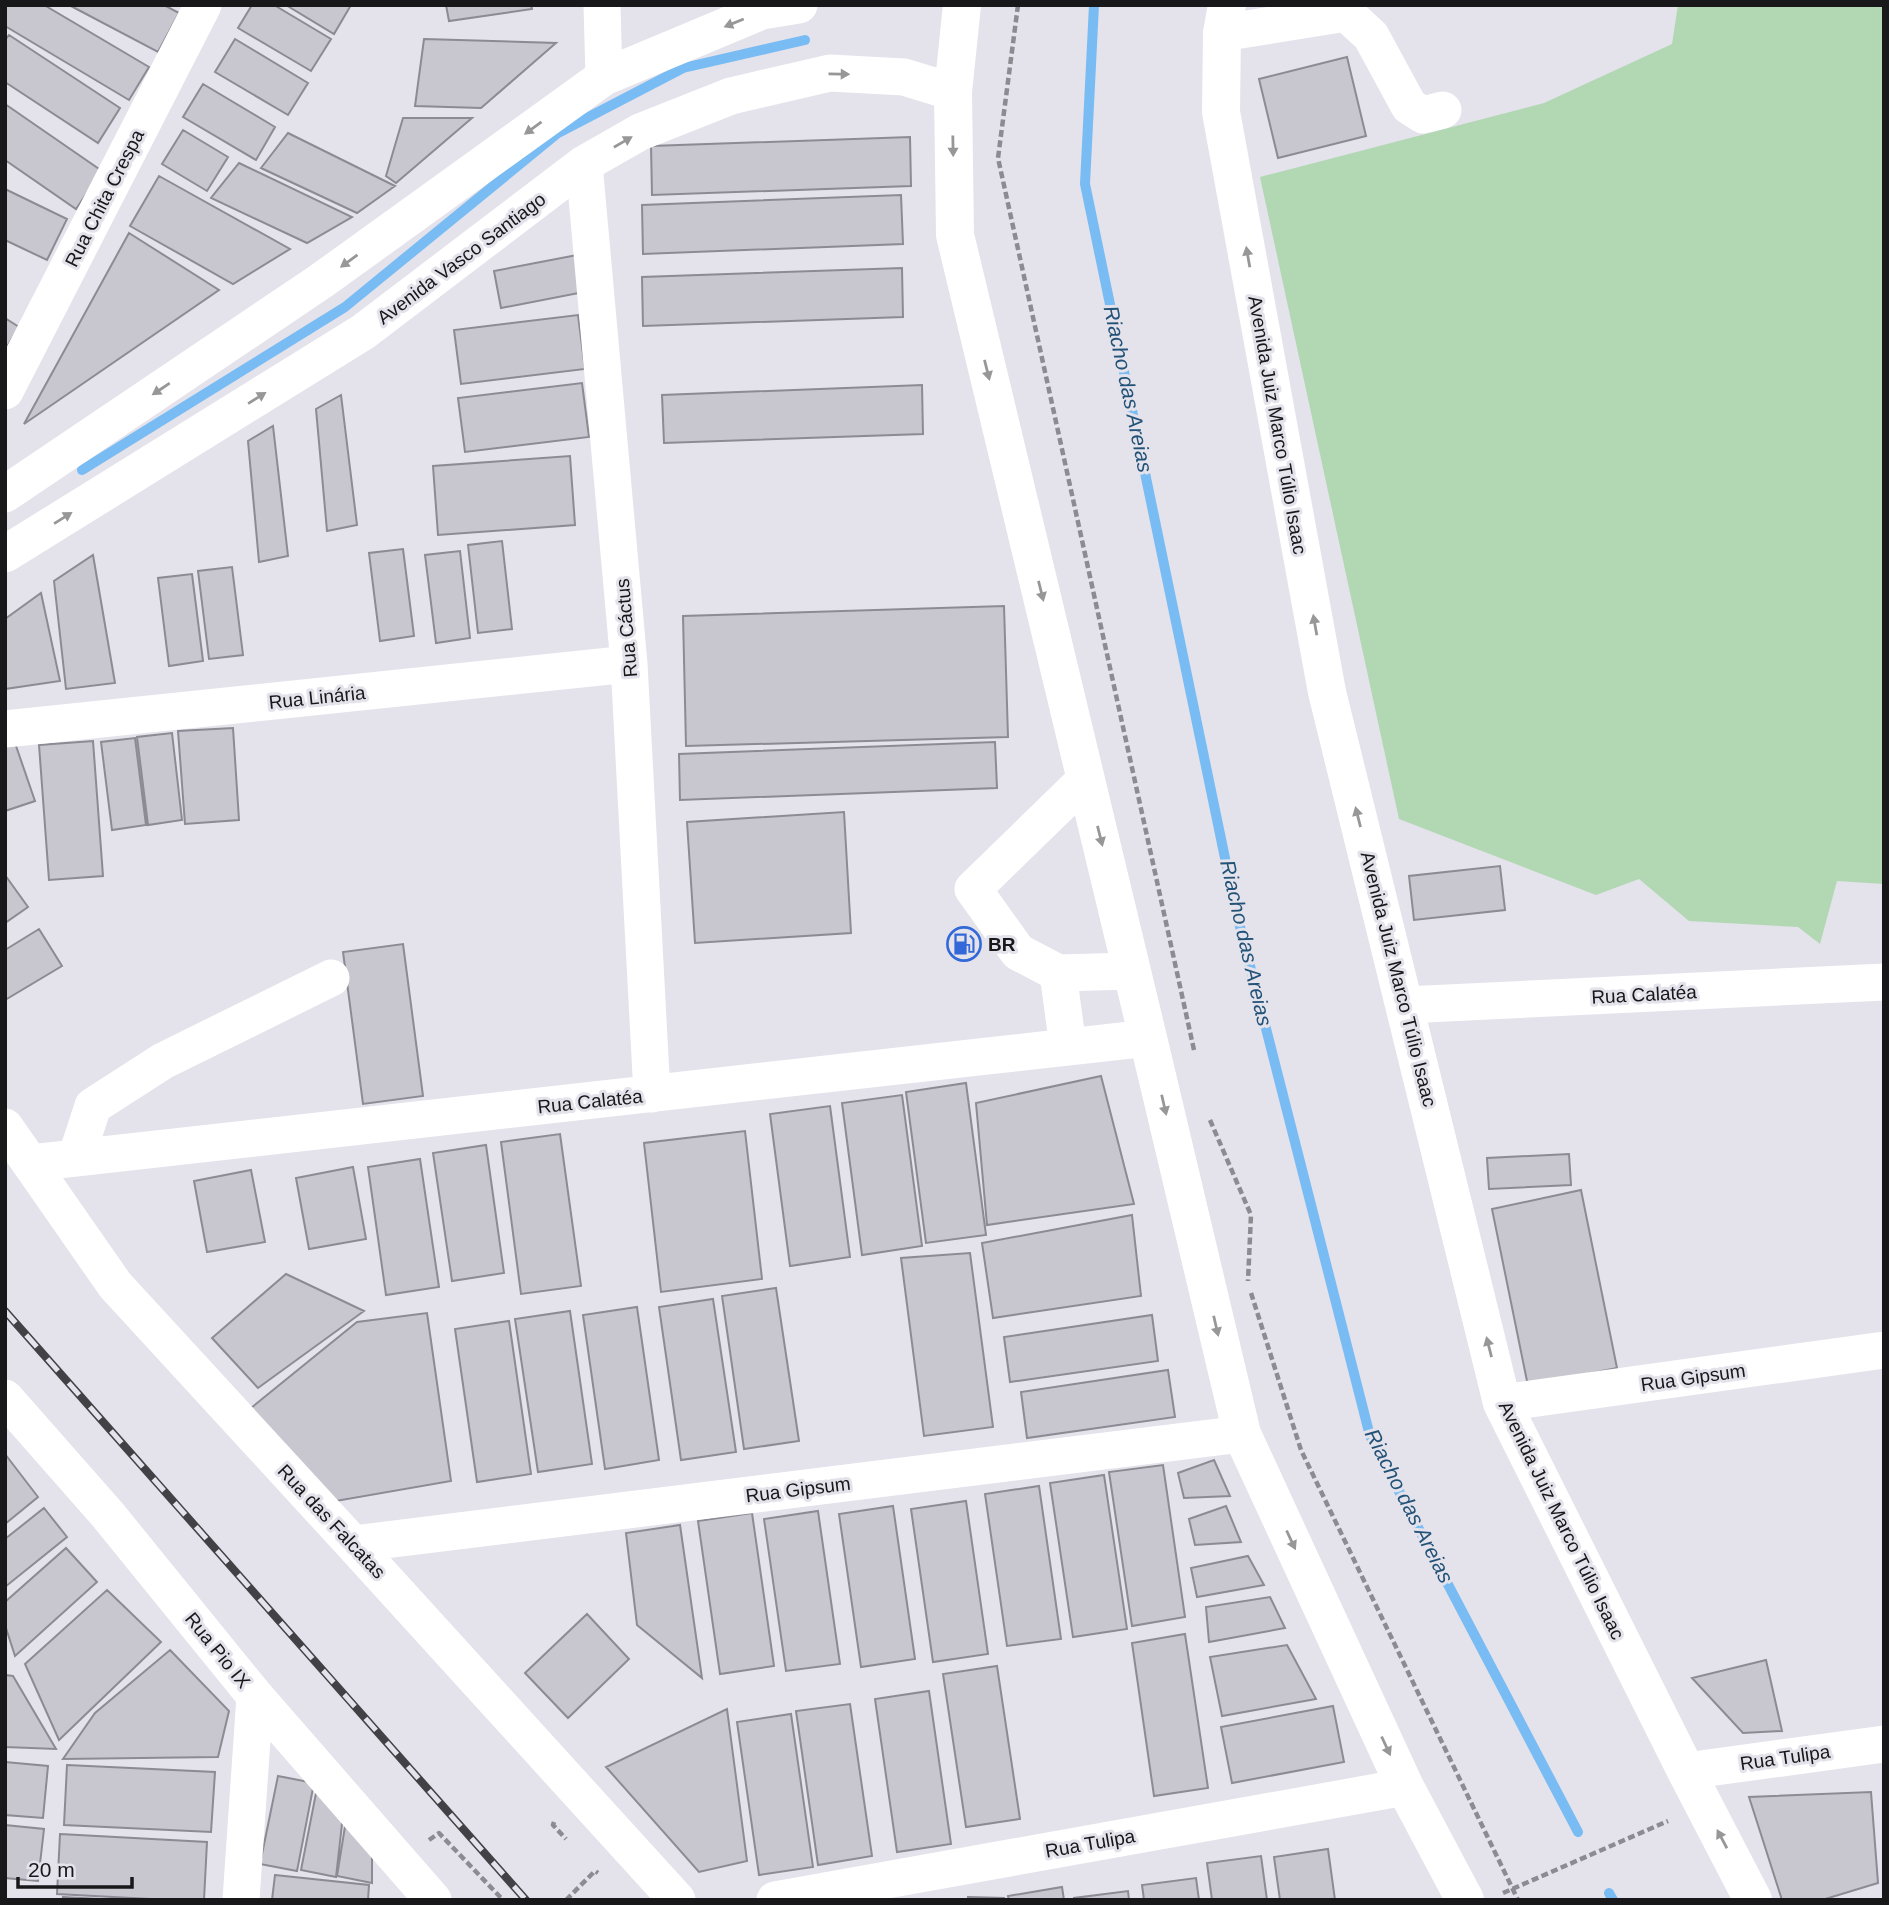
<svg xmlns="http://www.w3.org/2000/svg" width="1889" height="1905" font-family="Arial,sans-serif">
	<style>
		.green { fill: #b1d8b3 }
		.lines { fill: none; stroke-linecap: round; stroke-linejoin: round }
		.stream { stroke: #79bcf3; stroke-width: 10 }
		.building { fill: #c8c6cf; stroke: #8c8b93; stroke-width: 2 }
		.path { stroke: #8d8b92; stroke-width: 4.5; stroke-dasharray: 7 3.5; stroke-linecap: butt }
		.minor { stroke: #fff; stroke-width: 37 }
		.major { stroke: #fff; stroke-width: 38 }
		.rail-casing { stroke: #424145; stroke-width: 8 }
		.rail { stroke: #e4e2eb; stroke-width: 5; stroke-dasharray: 16; stroke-linecap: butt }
		.oneway { fill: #979798 }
		.labels { text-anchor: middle; stroke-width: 6; stroke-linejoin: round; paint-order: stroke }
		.street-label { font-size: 19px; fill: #18171a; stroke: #e4e2eb }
		.poi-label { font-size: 19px; font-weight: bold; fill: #18171a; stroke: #e4e2eb; text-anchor: start }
		.water-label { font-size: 21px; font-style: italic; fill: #225277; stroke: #e4e2eb }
	</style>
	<rect width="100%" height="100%" fill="#e4e2eb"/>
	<path class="green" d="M1678,5h206v879l-47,-3 -17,63 -22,-17 -109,-6 -50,-42 -43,16 -197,-76 -139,-642 284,-74 128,-59z"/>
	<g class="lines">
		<path class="stream" d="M1094,5l-9,179 151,727 134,525 208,396
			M82,470l263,-163 213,-174 125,-65 122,-28
			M1609,1893l4,7"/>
	</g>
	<path class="building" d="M5,5h39l105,62 -20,33 -124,-74z
		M69,5h95l15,8 -21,39z
		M252,5h22l57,34 -20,32 -73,-43z
		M286,5h65l-17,29z
		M446,5h85l1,4 -83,12z
		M9,35l111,73 -22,35 -93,-61v-42z
		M235,39l73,44 -20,32 -73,-43z
		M424,39l132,4 -75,65 -66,-2z
		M1347,57l19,79 -88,22 -19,-79z
		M203,84l72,43 -19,33 -73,-43z
		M5,104l97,67 -26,38 -71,-49z
		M403,118h69l-76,65 -10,-7z
		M183,130l45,27 -21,34 -45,-27z
		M288,133l107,53 -38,27 -96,-45z
		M910,137l1,49 -259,9 -1,-49z
		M239,163l113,54 -45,26 -96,-45z
		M159,176l131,73 -57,35 -103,-58z
		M5,189l62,30 -20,41 -42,-20z
		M901,195l2,49 -260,10 -1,-49z
		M129,233l90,57 -195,134z
		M577,255l7,37 -83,16 -7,-37z
		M902,268l1,49 -260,9 -1,-49z
		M578,315l7,54 -124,15 -7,-54z
		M5,318l14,9 -14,23z
		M582,383l7,54 -124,15 -7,-54z
		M922,385l1,49 -259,9 -2,-48z
		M341,395l16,130 -30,6 -11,-122z
		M273,426l15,130 -29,6 -11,-121z
		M570,456l5,69 -137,10 -5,-69z
		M502,541l10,88 -34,4 -10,-88z
		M403,549l11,87 -34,5 -11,-88z
		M460,551l10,87 -34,5 -11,-88z
		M93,555l22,128 -49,6 -12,-108z
		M232,567l11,88 -34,4 -11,-88z
		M192,574l11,87 -34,5 -11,-88z
		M41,593l19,88 -55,8v-70z
		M1004,606l4,131 -322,9 -3,-130z
		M233,728l6,92 -54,4 -7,-93z
		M172,733l10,87 -34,5 -11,-88z
		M135,738l11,87 -34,5 -11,-88z
		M93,741l10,135 -54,4 -10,-135z
		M995,742l2,46 -317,12 -1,-46z
		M15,743l20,58 -30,10v-64z
		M844,812l7,121 -156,10 -8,-121z
		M1500,866l5,44 -91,10 -5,-44z
		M5,875l23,32 -23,16z
		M39,929l23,37 -57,34v-50z
		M403,944l20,152 -60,8 -20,-152z
		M1101,1076l33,128 -147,21 -11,-122z
		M966,1083l20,152 -60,8 -20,-151z
		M902,1095l20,151 -60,9 -20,-152z
		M830,1106l20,151 -60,9 -20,-152z
		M745,1131l17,148 -101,13 -17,-149z
		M560,1134l21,152 -60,8 -20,-152z
		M486,1145l18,128 -52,8 -19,-128z
		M1569,1154l2,31 -82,4 -2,-31z
		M420,1159l19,128 -53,8 -18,-128z
		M353,1167l13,72 -57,10 -13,-71z
		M251,1170l14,72 -58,10 -13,-71z
		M1581,1190l36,178 -89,18 -36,-177z
		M1132,1215l9,81 -148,22 -11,-75z
		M970,1253l23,174 -69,9 -23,-178z
		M286,1274l78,37 -106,77 -46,-50z
		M776,1288l23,153 -55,8 -22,-153z
		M713,1299l23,153 -55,8 -22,-153z
		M637,1307l22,153 -54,9 -22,-154z
		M570,1311l22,153 -54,8 -23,-153z
		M427,1313l24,168 -115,20 -85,-93 106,-86z
		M1152,1315l6,46 -148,21 -6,-45z
		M509,1321l22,153 -54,8 -22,-153z
		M1168,1370l7,47 -148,21 -6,-46z
		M5,1454l33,43 -33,27z
		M1214,1460l16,36 -46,2 -6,-25z
		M1163,1465l22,152 -53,9 -23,-154z
		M1104,1475l23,154 -54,8 -23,-154z
		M1039,1486l22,153 -54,7 -22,-152z
		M966,1501l22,153 -55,8 -22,-153z
		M893,1506l22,153 -54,8 -22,-153z
		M1226,1506l15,36 -46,3 -6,-26z
		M44,1508l23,29 -62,50v-48z
		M818,1511l22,153 -54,7 -22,-152z
		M752,1513l22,153 -54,8 -22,-153z
		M680,1525l22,153 -65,-53 -11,-92z
		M66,1548l31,34 -82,74 -10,-31v-23z
		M1248,1556l16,29 -67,12 -6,-29z
		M107,1590l54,52 -102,98 -34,-76z
		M1270,1597l15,31 -76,14 -3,-35z
		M587,1614l42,45 -61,59 -43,-45z
		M1185,1634l23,154 -54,8 -22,-153z
		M1287,1645l29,54 -94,17 -12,-59z
		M170,1650l59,61 -11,46 -155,2 32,-46z
		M1766,1660l16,71 -39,2 -51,-55z
		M997,1666l23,153 -54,8 -23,-153z
		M5,1675l8,1 43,73 -51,-2z
		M929,1691l22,153 -54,8 -22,-153z
		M850,1704l22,152 -54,9 -22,-154z
		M1333,1706l11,56 -112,21 -11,-56z
		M727,1709l20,152 -48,11 -93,-105z
		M791,1714l22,153 -54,8 -22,-153z
		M5,1762l43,4 -5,52 -38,-3z
		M67,1765l148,7 -4,60 -147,-7z
		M278,1776l36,7 -17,88 -37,-7z
		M317,1788l26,27 -7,62 -35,-7z
		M1871,1792l7,91 -56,17h-40l-33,-103z
		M347,1814l25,37v32l-35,-7z
		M5,1825l39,4 -6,52 -33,-3z
		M60,1834l147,8 -3,58h-35l-112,-6z
		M1328,1849l7,51h-55l-6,-43z
		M1261,1856l6,44h-55l-5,-37z
		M275,1875l94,10 -1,15h-96z
		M1196,1878l3,22h-55l-2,-15z
		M1062,1887l2,13h-55l-1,-4z
		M1128,1891l1,9h-55v-2z
		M63,1897l56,3h-57z
		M968,1897l36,1v2h-36z"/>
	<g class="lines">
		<path class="path" d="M1018,5l-20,153 196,892
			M1210,1120l41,95 -3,66
			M1251,1293l50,157 217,450
			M554,1822l-1,3 13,14
			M429,1840l10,-7 64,67
			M1503,1893l165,-72
			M566,1900l29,-29 3,2"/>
		<path class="minor" d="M602,5l2,72
			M1222,33l124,-20 25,23 38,70 14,9 20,-5
			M584,164l45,500 23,430
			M5,391l198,-386
			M5,494l316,-213 283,-204 158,-66 37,-6
			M5,554l358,-222 221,-168 56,-32 91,-36 99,-23 74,4 49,15
			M5,729l624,-65
			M1086,779l-113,110 45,63 40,21 74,-2
			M1058,973l10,74
			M1405,1005l479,-23
			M5,1127l110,158 238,259 324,356
			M76,1158l17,-52 70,-45 168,-83
			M31,1163l1117,-125
			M5,1398l103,117 147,181 178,204
			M1502,1403l382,-53
			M353,1544l889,-110
			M1686,1771l198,-27
			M241,1900l14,-204
			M775,1900l630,-113"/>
		<path class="major" d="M962,5l-9,87 2,143 193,803 94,396 163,353 60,113
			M1227,5l-5,28 -1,79 106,580 175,711 184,368 67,129"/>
		<g class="rail-casing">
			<path id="rail" d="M5,1311l521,589"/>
		</g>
		<use href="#rail" class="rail"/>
	</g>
	<defs><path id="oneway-solid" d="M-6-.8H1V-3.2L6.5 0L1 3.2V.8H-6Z" transform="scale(1.75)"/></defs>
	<g class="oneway">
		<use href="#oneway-solid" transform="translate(734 23) rotate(158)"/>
		<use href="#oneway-solid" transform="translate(839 74) rotate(1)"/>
		<use href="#oneway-solid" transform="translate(533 128) rotate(144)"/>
		<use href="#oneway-solid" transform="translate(623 142) rotate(-30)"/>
		<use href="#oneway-solid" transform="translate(953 146) rotate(89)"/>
		<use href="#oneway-solid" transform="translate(1248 257) rotate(-100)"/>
		<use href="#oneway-solid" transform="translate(349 261) rotate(144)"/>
		<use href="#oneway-solid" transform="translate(987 370) rotate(76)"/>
		<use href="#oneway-solid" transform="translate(161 389) rotate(146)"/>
		<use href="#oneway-solid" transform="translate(257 398) rotate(-32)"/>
		<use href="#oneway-solid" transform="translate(63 518) rotate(-32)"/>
		<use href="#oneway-solid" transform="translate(1041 591) rotate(76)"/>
		<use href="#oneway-solid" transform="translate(1315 625) rotate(-100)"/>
		<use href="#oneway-solid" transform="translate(1358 817) rotate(-104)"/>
		<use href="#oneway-solid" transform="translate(1100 836) rotate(76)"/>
		<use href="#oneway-solid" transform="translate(1164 1105) rotate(77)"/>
		<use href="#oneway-solid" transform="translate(1216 1326) rotate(77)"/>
		<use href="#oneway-solid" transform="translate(1489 1347) rotate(-104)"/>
		<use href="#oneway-solid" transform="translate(1291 1540) rotate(65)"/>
		<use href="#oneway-solid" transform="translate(1386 1746) rotate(65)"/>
		<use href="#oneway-solid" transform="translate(1722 1839) rotate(-118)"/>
	</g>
	<defs>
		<g id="fuel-ring" transform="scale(1.75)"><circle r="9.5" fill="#e4e2eb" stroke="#3268d7" stroke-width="1.5"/><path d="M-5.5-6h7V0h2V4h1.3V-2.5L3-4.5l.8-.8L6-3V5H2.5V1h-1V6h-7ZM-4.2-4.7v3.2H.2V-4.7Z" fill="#3268d7"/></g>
	</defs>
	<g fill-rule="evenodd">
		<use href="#fuel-ring" x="964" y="944"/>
	</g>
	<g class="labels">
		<g class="street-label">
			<text transform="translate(104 198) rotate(-63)" y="7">Rua Chita Crespa</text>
			<text transform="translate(461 258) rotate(-37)" y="7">Avenida Vasco Santiago</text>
			<text transform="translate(1278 425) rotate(80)" y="7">Avenida Juiz Marco Túlio Isaac</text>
			<text transform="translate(626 628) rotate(-95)" y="7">Rua Cáctus</text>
			<text transform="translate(317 697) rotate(-6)" y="7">Rua Linária</text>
			<text transform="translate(1399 979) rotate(76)" y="7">Avenida Juiz Marco Túlio Isaac</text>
			<text transform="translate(1644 994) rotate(-3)" y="7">Rua Calatéa</text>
			<text transform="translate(590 1101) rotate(-6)" y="7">Rua Calatéa</text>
			<text transform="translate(1693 1377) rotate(-8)" y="7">Rua Gipsum</text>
			<text transform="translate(798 1489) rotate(-7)" y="7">Rua Gipsum</text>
			<text transform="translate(1562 1520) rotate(64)" y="7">Avenida Juiz Marco Túlio Isaac</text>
			<text transform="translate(332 1521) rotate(47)" y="7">Rua das Falcatas</text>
			<text transform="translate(218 1650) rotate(51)" y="7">Rua Pio IX</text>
			<text transform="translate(1785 1757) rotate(-8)" y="7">Rua Tulipa</text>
			<text transform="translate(1090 1843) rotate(-10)" y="7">Rua Tulipa</text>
		</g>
		<g class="poi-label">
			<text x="988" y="951">BR</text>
		</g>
		<g class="water-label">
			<text transform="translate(1128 389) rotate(78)" y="7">Riacho das Areias</text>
			<text transform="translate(1246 943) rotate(77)" y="7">Riacho das Areias</text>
			<text transform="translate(1409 1506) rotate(63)" y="7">Riacho das Areias</text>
		</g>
	</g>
	<rect width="1889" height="1905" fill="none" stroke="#18171a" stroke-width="14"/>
	<path d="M18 1877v10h114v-10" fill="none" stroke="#18171a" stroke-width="3.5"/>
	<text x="28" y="1877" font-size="21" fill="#18171a" stroke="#e4e2eb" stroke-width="5" paint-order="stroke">20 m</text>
</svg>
